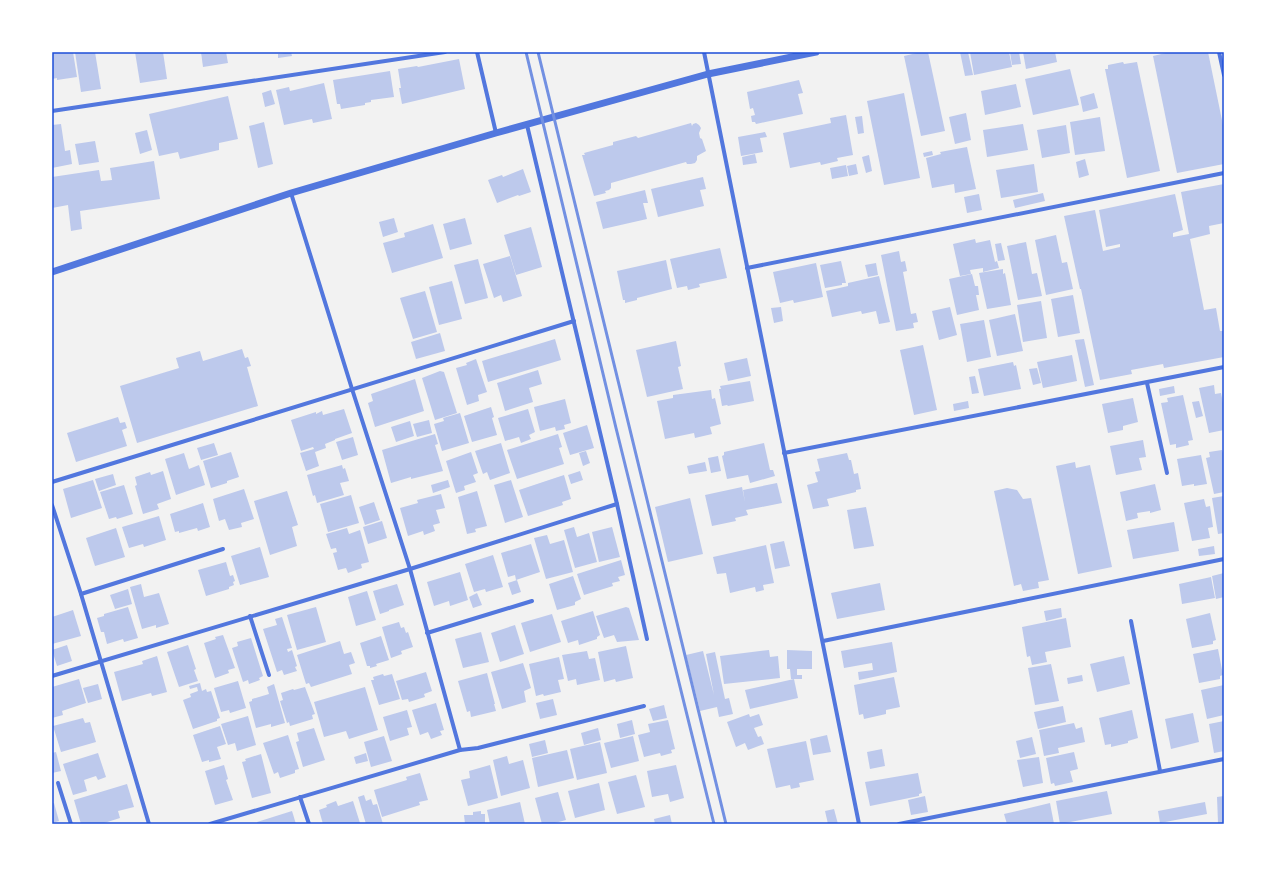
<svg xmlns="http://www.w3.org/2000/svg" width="1276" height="876" font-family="Quicksand,sans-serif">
	<rect width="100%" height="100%" fill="#f2f2f2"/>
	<g fill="#bdc9ec">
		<polygon points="52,52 73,52 77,77 57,80 57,78 52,79"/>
		<polygon points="75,52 95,52 101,89 81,92"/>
		<polygon points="135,52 163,52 167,79 140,83"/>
		<polygon points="201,52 226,52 228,63 203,67"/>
		<polygon points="291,52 292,56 278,58 278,54"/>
		<polygon points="921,52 928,52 945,131 921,136 904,56"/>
		<polygon points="960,52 968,52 973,75 965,76"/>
		<polygon points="970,52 1009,52 1012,67 974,75"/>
		<polygon points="1010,52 1019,52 1021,64 1012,65"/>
		<polygon points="1023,52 1055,52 1057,62 1026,69"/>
		<polygon points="1170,52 1208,52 1224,130 1224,164 1177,173 1153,56"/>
		<polygon points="459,59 465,89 402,104 399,88 401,88 398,69 417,66 418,67"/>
		<polygon points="1123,62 1124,64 1137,62 1160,171 1127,178 1105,69 1108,69 1108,65"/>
		<polygon points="1070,69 1079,105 1033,115 1025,79"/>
		<polygon points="390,71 394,97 371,100 371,102 365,103 365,105 341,109 340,104 337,104 333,80"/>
		<polygon points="799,80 803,93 798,94 803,114 756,124 755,122 752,122 751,116 755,115 753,108 750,109 747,92"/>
		<polygon points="324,83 332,119 313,123 312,119 284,125 276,90 289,87 290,91"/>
		<polygon points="1016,84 1021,107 985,115 981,91"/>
		<polygon points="271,90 275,104 265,107 262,93"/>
		<polygon points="904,93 920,178 884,185 867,101"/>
		<polygon points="1094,93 1098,108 1083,112 1080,97"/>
		<polygon points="228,96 238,139 219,143 219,150 180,159 178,152 159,156 149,114"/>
		<polygon points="966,113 971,140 955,144 949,117"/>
		<polygon points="846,115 853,155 837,158 838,161 821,165 820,162 790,168 783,133 831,123 830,118"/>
		<polygon points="862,116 864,133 858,134 855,117"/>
		<polygon points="1100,117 1105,151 1075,155 1070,122"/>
		<polygon points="264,122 273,164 258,168 249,126"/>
		<polygon points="691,123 692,126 693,124 696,123 699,125 701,128 699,133 700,138 702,139 706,151 697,156 697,160 695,163 691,164 687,164 686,162 611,183 611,188 609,190 605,191 606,193 594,196 582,155 585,155 584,153 613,145 613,142 636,136 638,138"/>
		<polygon points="61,124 65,151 70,150 72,164 52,168 52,125"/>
		<polygon points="1023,124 1028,150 987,157 983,130"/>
		<polygon points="1066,125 1070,153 1042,158 1037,130"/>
		<polygon points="147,130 152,150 140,154 135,133"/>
		<polygon points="765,132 767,137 760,138 763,152 741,156 738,137"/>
		<polygon points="95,141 99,162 79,165 75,144"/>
		<polygon points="967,147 976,189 955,193 954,184 932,188 926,158 941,154 940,152"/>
		<polygon points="932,151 933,155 924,157 923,153"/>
		<polygon points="755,154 757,163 743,165 742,157"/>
		<polygon points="869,155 872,171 866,173 862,157"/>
		<polygon points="1085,159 1089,175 1079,178 1076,162"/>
		<polygon points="154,161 160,199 80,211 82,229 71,231 68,205 52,208 52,177 99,170 101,181 112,180 110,168"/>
		<polygon points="856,164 858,174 849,176 847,166"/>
		<polygon points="1034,164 1038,192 1001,198 996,170"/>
		<polygon points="846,165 848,176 832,179 830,168"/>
		<polygon points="523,169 531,192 519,196 518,195 497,203 488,180 502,175 503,177"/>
		<polygon points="703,177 706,189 700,190 704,206 658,217 651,189"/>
		<polygon points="1224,184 1224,223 1209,226 1210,234 1190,239 1204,310 1216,308 1220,331 1224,331 1224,357 1164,368 1163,364 1131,370 1132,374 1100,380 1081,289 1080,289 1064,216 1095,210 1103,251 1120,247 1120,244 1106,247 1099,210 1175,194 1183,230 1173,233 1173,237 1189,234 1181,192"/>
		<polygon points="645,190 648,203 643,203 647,219 603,229 596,202"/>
		<polygon points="1043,193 1045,201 1015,208 1013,200"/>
		<polygon points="979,194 982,210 967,213 964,197"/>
		<polygon points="394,218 398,232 383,237 379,222"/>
		<polygon points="465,218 472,244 450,250 443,224"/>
		<polygon points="433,224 443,258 392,273 383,243 405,237 404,233"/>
		<polygon points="531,227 542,267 516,275 504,235"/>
		<polygon points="1056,235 1062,263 1067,262 1073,289 1046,295 1035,240"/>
		<polygon points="975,239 976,243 990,240 995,262 997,261 999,268 983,272 983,268 970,270 971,274 960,276 953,244"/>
		<polygon points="1026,242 1032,274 1037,273 1042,296 1018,300 1007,246"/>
		<polygon points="1001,243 1005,260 998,261 995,244"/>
		<polygon points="720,248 727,278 699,284 700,287 688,290 687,286 677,288 670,259"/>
		<polygon points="899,251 901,262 905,261 907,271 903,272 911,314 916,313 918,322 913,323 914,328 896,331 881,255"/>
		<polygon points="510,256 522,296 503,302 501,295 494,298 483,264"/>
		<polygon points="478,259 488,298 465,304 454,265"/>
		<polygon points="666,260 672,289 637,298 637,300 625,303 625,300 623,300 617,271"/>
		<polygon points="841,261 846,283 842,283 842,285 825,288 820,265"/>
		<polygon points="816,263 823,297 794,303 793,300 780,303 773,272"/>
		<polygon points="876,263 878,275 868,277 865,265"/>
		<polygon points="1003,269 1003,274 1005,273 1011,305 987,309 979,273"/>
		<polygon points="972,274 975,286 978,286 979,295 976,295 979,310 957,315 949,279"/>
		<polygon points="879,276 890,322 879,324 876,311 862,314 861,311 832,317 826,291 848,286 848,283"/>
		<polygon points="452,281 462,319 439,325 429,287"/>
		<polygon points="425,291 437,332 413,339 400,298"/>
		<polygon points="1073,295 1080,333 1058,337 1051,299"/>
		<polygon points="1041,301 1047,338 1023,342 1017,305"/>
		<polygon points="781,307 783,321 774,323 771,308"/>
		<polygon points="950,307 957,335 939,340 932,311"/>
		<polygon points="1015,314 1023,351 997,356 989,320"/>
		<polygon points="984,320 991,357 967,362 960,324"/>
		<polygon points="440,333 445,351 416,359 411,342"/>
		<polygon points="555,339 561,360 488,382 482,361"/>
		<polygon points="1084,339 1094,385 1085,387 1075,340"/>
		<polygon points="676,341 681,366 678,367 683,389 647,397 636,350"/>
		<polygon points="923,345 937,410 914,415 900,350"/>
		<polygon points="242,349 245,358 248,357 251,366 247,367 258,406 137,443 120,386 179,368 176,358 200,351 203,361"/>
		<polygon points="1072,355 1077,381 1043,388 1037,362"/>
		<polygon points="747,358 751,376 728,381 724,363"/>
		<polygon points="476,359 487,392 478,395 479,401 467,405 456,368 467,365 466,363"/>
		<polygon points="1013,362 1014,366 1016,365 1021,389 984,396 978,369"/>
		<polygon points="1037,368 1041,383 1033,385 1029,369"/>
		<polygon points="538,370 542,384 529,388 533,402 505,411 497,383"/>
		<polygon points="440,371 444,372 457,413 435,420 422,378"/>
		<polygon points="975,376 979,393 972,394 969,377"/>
		<polygon points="415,379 424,411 375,427 368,403 373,401 371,394"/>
		<polygon points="750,381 754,401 728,406 727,405 722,406 719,389 721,389 720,386"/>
		<polygon points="1214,385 1215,394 1221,393 1224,408 1224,430 1209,433 1199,388"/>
		<polygon points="1174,386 1175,393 1160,396 1159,389"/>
		<polygon points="711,390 712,399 715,398 721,424 710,427 712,434 695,438 694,433 665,439 657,401 673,398 673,395"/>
		<polygon points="1183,395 1193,440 1188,441 1189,445 1176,448 1176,444 1170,445 1161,403 1168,402 1167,398"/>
		<polygon points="1133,398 1138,422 1123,426 1123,430 1108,433 1102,404"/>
		<polygon points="565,399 571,423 564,425 565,429 556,431 555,427 540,431 534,407"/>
		<polygon points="968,401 969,408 954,411 953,404"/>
		<polygon points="1199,401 1203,416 1196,418 1192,402"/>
		<polygon points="491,407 494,417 492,418 497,435 472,442 464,416"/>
		<polygon points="344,409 352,433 335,439 335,440 325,444 326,448 315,452 319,466 306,471 300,453 314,449 313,447 301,451 291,420 316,412 316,414 322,411 323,415"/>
		<polygon points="528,409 535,432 529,435 531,439 521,443 519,437 505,441 498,418"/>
		<polygon points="460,413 469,443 442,451 434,424 444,421 443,418"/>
		<polygon points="118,417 120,423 125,422 127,428 122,430 127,446 76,462 67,433"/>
		<polygon points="429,420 432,433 417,437 413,424"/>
		<polygon points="410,421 414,436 396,442 391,427"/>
		<polygon points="587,425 594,448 570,455 563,433"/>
		<polygon points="435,434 438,444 435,445 443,471 411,479 411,477 391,483 382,450"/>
		<polygon points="558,434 562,447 559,448 564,464 517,479 507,450"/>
		<polygon points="353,437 358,455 342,460 336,442"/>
		<polygon points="1143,440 1146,457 1139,458 1142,470 1116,475 1110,446"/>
		<polygon points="214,443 218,455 201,460 197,448"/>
		<polygon points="501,443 510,473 490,480 487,472 483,474 475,451"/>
		<polygon points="764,443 770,470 773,470 775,476 750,483 748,475 727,479 722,456 724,455 724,452"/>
		<polygon points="1222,450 1223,453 1224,453 1224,492 1214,494 1206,458 1210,457 1209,452"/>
		<polygon points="586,451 590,463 583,466 579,453"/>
		<polygon points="231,452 239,477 227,481 227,483 211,488 203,461"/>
		<polygon points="471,452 478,473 473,475 476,482 464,486 465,490 456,493 446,461"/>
		<polygon points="184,453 189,469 199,465 205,485 176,495 165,459"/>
		<polygon points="847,453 849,460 851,460 854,474 858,473 861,489 856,490 856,492 827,499 829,506 813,509 807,485 818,482 815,472 820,471 817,459"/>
		<polygon points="1201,455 1207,484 1194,486 1194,484 1182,486 1177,459"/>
		<polygon points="718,456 721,471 711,473 708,458"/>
		<polygon points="705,462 707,471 689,474 687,466"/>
		<polygon points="1075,462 1076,468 1090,465 1112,567 1078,574 1056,466"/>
		<polygon points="342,465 343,469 345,468 349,481 340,483 344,495 317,503 315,495 313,496 307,475"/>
		<polygon points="163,471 171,499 157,504 159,509 143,514 135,486 137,485 135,477 150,472 151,475"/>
		<polygon points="580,471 583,480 571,484 568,475"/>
		<polygon points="113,474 116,485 99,491 95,479"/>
		<polygon points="564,475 571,499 562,502 563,505 528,516 519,490"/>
		<polygon points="93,480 102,508 71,518 63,489"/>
		<polygon points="448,480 450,487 433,493 431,485"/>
		<polygon points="511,480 523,517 505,523 494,485"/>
		<polygon points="777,483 782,503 746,510 748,515 735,518 736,521 712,526 705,495 742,487 745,502 743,490"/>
		<polygon points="1155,484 1161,510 1150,513 1150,511 1137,513 1138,518 1126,521 1120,492"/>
		<polygon points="124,485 133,514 117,519 116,517 109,519 100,492"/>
		<polygon points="1007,488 1017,490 1023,499 1031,498 1049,580 1038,582 1039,588 1023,591 1021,584 1014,586 994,491"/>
		<polygon points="244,489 254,519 241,523 242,527 229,530 225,519 219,521 213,499"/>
		<polygon points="287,491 298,525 292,527 297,546 270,555 254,501"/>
		<polygon points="477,491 487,526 475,529 476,532 467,534 458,497"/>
		<polygon points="441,494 445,508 436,510 440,523 433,525 435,531 424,535 423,531 408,536 400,508 418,503 417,500"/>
		<polygon points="351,495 359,523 328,532 320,504"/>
		<polygon points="1224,496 1224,533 1218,534 1212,498"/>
		<polygon points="690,498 703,554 668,562 655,507"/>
		<polygon points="1204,499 1206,507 1210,506 1213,527 1208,528 1210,538 1192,541 1184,503"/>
		<polygon points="374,502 380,520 365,525 359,507"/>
		<polygon points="203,503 210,527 198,531 197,528 179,533 179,531 175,532 170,514"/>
		<polygon points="866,507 874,546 854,549 847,510"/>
		<polygon points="159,516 166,540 144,547 143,544 129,548 122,527"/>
		<polygon points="382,521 387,538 368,544 363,527"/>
		<polygon points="1174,522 1179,551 1133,559 1127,530"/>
		<polygon points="574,527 577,537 589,533 597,562 575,568 564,530"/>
		<polygon points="612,527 620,557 599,562 592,532"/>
		<polygon points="116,528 125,557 95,566 86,538"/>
		<polygon points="347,528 349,534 360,530 369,562 361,564 362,568 348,573 346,568 338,570 333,553 337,552 336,548 331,549 326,534"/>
		<polygon points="547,535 550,544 564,540 573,572 546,579 534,538"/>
		<polygon points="784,541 790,566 775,569 770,544"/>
		<polygon points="531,544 540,572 516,580 515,575 508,577 501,553"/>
		<polygon points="766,545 774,583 763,585 764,590 756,592 755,587 730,593 726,573 717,574 713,557"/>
		<polygon points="1214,546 1215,554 1199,556 1198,549"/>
		<polygon points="260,547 269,577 240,585 231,556"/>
		<polygon points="493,555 503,587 486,592 485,589 474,592 465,564"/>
		<polygon points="621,560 625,575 618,577 620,581 612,583 613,586 584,595 577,574"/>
		<polygon points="226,562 230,576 233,575 235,581 233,582 234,585 229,587 229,589 206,596 198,570"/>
		<polygon points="460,572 468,600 450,606 449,601 434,606 427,582"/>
		<polygon points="1224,573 1224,597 1216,599 1212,576"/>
		<polygon points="573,576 581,599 575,602 575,605 557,610 549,584"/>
		<polygon points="1211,577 1215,598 1182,604 1179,584"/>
		<polygon points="517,580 521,592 512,595 508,583"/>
		<polygon points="880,583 885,610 837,619 831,593"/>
		<polygon points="141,584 144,597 159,593 169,624 156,628 156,625 142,629 130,587"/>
		<polygon points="397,584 404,605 389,610 389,611 380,614 373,591"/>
		<polygon points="128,589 132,604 115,609 110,595"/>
		<polygon points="367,591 376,620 356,626 348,597"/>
		<polygon points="477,593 482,605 473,608 469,597"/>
		<polygon points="128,607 138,638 124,642 123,639 107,644 104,632 101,632 97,618 104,616 104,614"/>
		<polygon points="316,607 326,642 297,650 287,615"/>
		<polygon points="626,607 629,608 639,640 617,642 614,635 604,638 596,616"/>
		<polygon points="1061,608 1062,617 1046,621 1044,611"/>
		<polygon points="73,610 81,636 52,644 52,617"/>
		<polygon points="593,611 600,635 597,637 597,639 579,645 578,640 568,643 561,621"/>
		<polygon points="1210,613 1216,640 1213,641 1213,644 1192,648 1186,619"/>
		<polygon points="552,614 561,642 530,652 521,623"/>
		<polygon points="282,617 292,648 287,649 288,652 292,650 297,666 295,667 297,671 284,675 282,670 277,672 263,629 277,625 275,619"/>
		<polygon points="1066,618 1071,647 1045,652 1047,662 1032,665 1030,656 1027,657 1022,627"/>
		<polygon points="399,622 401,628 404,627 406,633 408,632 413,647 401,651 402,654 391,658 382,627"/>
		<polygon points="515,625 524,654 500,662 491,633"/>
		<polygon points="481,632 489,662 463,668 455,639"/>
		<polygon points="223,635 235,668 228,670 229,673 215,678 204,643 216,639 215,637"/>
		<polygon points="381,636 389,660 376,664 377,666 370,668 370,666 367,666 360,643"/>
		<polygon points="251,638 263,676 259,678 260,680 249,684 248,680 243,682 232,648 238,646 237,642"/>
		<polygon points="340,641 344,654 351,652 355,663 349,665 352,674 311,687 309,683 306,684 297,655"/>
		<polygon points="892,642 897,672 859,680 858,672 873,670 872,663 844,668 841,651"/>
		<polygon points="67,645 72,661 57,666 52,650"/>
		<polygon points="188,645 196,669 194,670 198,681 179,687 167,652"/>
		<polygon points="626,646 633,678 616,682 615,679 604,682 598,652"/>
		<polygon points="1218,649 1223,675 1220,676 1220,679 1199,683 1193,654"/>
		<polygon points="769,650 770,657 778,656 780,678 724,684 720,656"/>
		<polygon points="787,650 812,651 812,669 797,669 797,675 802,675 802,679 791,679 790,669 787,669"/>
		<polygon points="587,651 589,659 595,658 600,680 577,685 576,679 568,681 562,655"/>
		<polygon points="703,651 714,695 706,654 715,652 725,699 729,698 733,714 719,717 717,707 700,711 686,655"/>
		<polygon points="157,656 167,692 152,696 151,693 122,701 114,672 143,664 142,661"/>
		<polygon points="1124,656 1130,684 1097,692 1090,664"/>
		<polygon points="559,657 564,679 558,680 561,692 544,696 543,694 536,696 529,664"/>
		<polygon points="523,663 531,688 524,691 526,702 502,709 491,672"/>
		<polygon points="1051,664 1059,701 1035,705 1028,668"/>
		<polygon points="426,672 432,691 424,694 425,697 409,702 408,699 402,700 396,681"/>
		<polygon points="487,673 495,704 494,704 496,711 471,717 470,711 467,712 458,681"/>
		<polygon points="383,674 384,676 392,674 400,699 379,705 371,680 374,680 373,677"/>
		<polygon points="1082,675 1083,681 1068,684 1067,678"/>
		<polygon points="894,677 900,707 886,710 886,714 864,719 863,714 859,715 854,685"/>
		<polygon points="79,679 86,703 62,711 63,715 52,718 52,687"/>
		<polygon points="794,679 798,698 750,709 745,690"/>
		<polygon points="238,681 246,708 230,713 229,710 221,712 214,688"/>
		<polygon points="200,683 202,691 206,689 207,692 211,691 220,718 217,719 217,721 193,729 183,700 191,697 190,694 198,691 197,687 190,689 189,686"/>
		<polygon points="98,684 102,699 88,703 83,688"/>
		<polygon points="274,684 285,723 271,727 271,724 256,728 249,702 252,701 252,699 269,694 267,687"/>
		<polygon points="1224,685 1224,715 1207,719 1201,690"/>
		<polygon points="305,687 315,714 312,715 313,719 290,726 289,722 287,723 280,701 283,700 281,693 293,689 294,690"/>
		<polygon points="365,687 378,730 349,739 346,731 324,737 314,702"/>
		<polygon points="553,699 557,715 540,719 536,703"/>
		<polygon points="436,703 444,730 440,731 442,735 431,739 428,732 420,735 412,710"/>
		<polygon points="664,705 667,718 653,721 649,709"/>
		<polygon points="1063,706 1066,722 1038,729 1034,712"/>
		<polygon points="407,710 412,727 407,728 409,735 390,741 383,717"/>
		<polygon points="1132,710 1138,738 1128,741 1128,743 1111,747 1111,744 1105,745 1099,718"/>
		<polygon points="1193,713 1199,742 1171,749 1165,719"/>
		<polygon points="749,714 750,717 759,714 763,725 754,728 758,737 761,736 764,744 748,750 745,743 736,747 727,722"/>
		<polygon points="248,716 256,745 237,751 235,743 228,745 221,724"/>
		<polygon points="83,718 85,723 90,722 96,742 61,752 53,726"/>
		<polygon points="632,720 635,734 620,738 617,724"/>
		<polygon points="668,720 675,749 671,750 672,753 661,756 660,753 644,757 638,735 650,732 648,724"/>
		<polygon points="1224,721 1224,751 1214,753 1209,724"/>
		<polygon points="1074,723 1076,729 1082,727 1085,742 1058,748 1059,753 1044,756 1039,730"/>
		<polygon points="220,726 226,744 217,747 221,759 209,762 209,760 202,762 193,735"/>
		<polygon points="314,728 325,760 303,767 296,742 299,741 297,733"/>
		<polygon points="598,728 601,740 584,745 581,733"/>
		<polygon points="288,735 299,769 295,770 295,773 280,778 278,772 274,774 263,743"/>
		<polygon points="827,735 831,752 813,755 810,739"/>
		<polygon points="384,736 392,761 371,767 364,742"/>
		<polygon points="633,736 639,761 611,768 604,743"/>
		<polygon points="1032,737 1036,754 1020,758 1016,741"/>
		<polygon points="545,740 548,753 532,757 529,744"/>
		<polygon points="806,741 814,780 799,783 800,787 791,789 790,785 776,788 767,749"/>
		<polygon points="600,742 607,773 577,780 570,749"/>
		<polygon points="882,749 885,766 870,769 867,752"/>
		<polygon points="567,750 574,778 538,787 532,758"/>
		<polygon points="56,752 61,771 52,773 52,753"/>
		<polygon points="1074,752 1078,769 1070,771 1073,782 1055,786 1054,783 1051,784 1046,758"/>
		<polygon points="98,753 106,777 98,780 96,776 84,780 87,791 73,795 63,764"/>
		<polygon points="366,753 368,761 356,764 354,757"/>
		<polygon points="261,754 271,793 252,798 242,762 246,761 245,759"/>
		<polygon points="507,756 509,764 523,760 530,788 501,796 493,760"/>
		<polygon points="1039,757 1043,783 1023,787 1017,760"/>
		<polygon points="224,765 228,779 226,780 233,800 215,805 205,771"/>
		<polygon points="490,765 498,798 468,806 461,780 470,778 469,771"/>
		<polygon points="676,765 684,798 670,802 668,794 652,797 647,771"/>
		<polygon points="420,773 428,800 419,802 420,805 382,817 374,790 407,780 406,777"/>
		<polygon points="918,773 922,793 919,794 919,796 870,806 865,782"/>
		<polygon points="636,775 645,807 617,814 608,782"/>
		<polygon points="599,783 605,810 575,818 568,791"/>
		<polygon points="127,784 134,807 118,811 120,818 101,824 81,824 74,800"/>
		<polygon points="1107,791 1112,814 1060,824 1056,801"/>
		<polygon points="558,792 566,820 551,824 542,824 535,798"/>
		<polygon points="364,795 366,801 371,799 373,805 377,804 383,824 366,824 358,797"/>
		<polygon points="925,796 928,812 911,815 908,800"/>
		<polygon points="1224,796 1224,823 1218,823 1217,797"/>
		<polygon points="336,801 338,806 353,801 360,823 355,824 323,824 319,810 327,807 326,805"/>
		<polygon points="520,802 525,824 490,824 487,810"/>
		<polygon points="1205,802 1207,814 1160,823 1158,811"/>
		<polygon points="54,803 59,821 52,823 52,804"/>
		<polygon points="1050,803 1054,824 1007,824 1004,814"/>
		<polygon points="834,809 838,824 828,824 825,811"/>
		<polygon points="292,811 296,824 258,824 257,822"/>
		<polygon points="481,811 481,814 485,814 485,824 465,824 464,815 473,815 473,812"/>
		<polygon points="670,815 672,824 655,824 654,819"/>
	</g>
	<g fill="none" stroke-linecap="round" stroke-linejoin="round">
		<g stroke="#5277de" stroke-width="4">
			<polyline points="477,52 496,133"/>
			<polyline points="704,52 859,824"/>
			<polyline points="1219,52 1224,75"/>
			<polyline points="52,111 445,52"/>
			<polyline points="527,125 617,504 647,639"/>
			<polyline points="291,193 352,389 410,569 460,750 478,748 644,706"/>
			<polyline points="747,268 1224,173"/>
			<polyline points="1147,383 1167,473"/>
			<polyline points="784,453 1224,367"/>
			<polyline points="52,482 574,321"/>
			<polyline points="52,505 81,594 149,824"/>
			<polyline points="81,594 223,549"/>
			<polyline points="250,616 269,675"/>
			<polyline points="1131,621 1160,771"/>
			<polyline points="427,633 532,601"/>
			<polyline points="823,641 1224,559"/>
			<polyline points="52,676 410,569 617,504"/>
			<polyline points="58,783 71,824"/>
			<polyline points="300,797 309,824"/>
			<polyline points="210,824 460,750"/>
			<polyline points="899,824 1224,759"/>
		</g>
		<polyline stroke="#5277de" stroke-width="7" points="52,272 291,193 496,133 708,74 816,52"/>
		<g stroke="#7290e2" stroke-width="3">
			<polyline points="526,52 616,428 714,824"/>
			<polyline points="538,52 726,824"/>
		</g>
	</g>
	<rect width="1276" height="876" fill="none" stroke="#ffffff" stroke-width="106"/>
	<rect x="53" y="53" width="1170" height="770" fill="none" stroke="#1d4ed8" stroke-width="1.5"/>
</svg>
